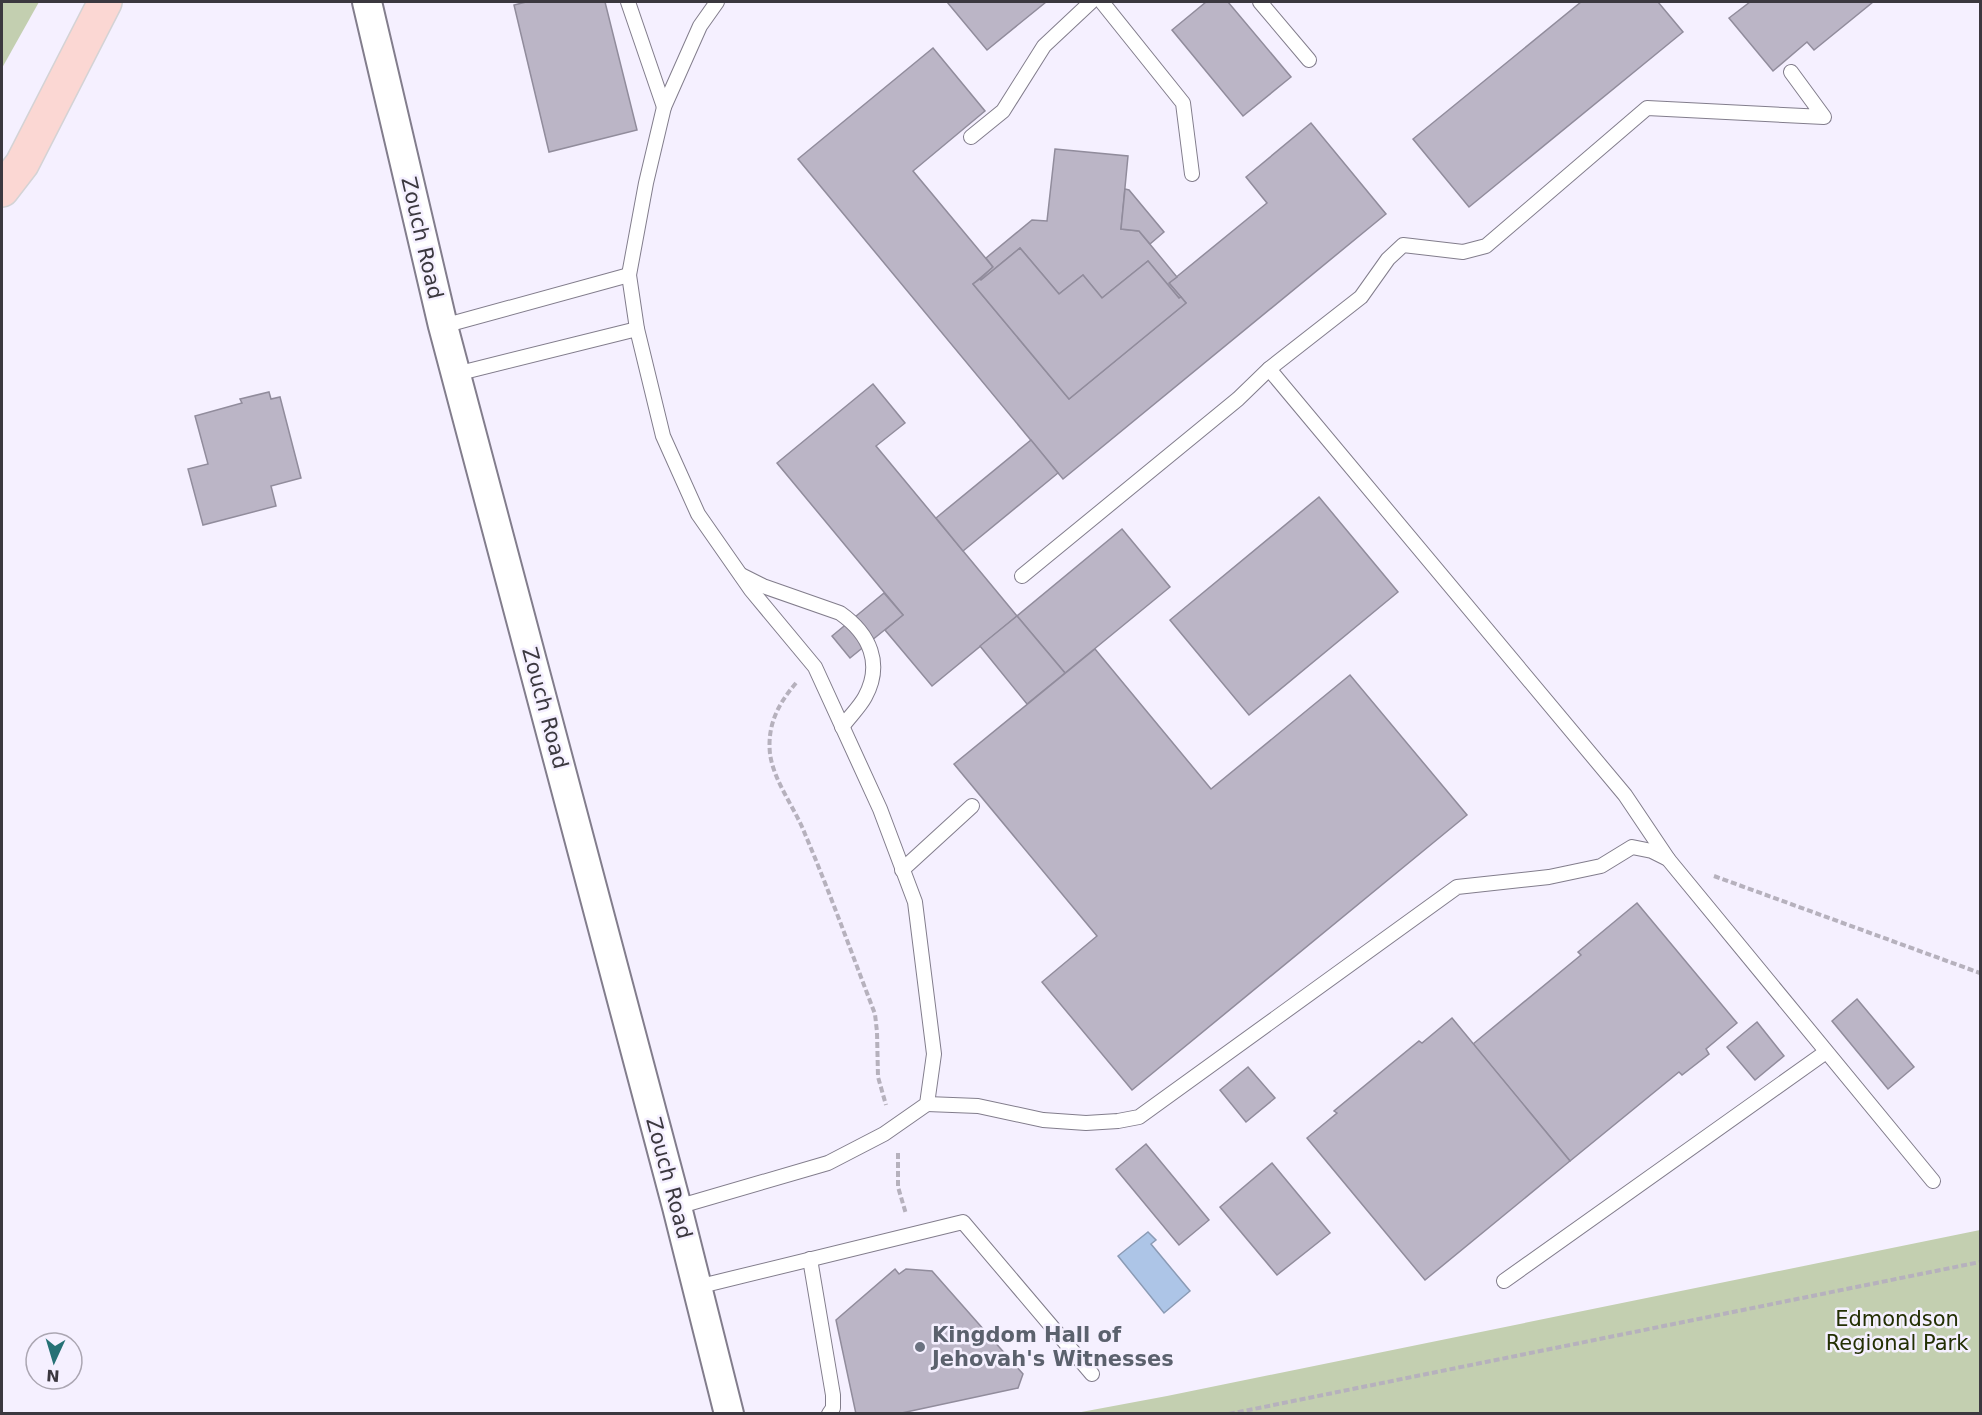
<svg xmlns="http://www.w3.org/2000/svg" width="1982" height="1415" font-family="'DejaVu Sans',sans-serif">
	<rect width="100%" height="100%" fill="#f5f0ff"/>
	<g fill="#c3cfb0">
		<polygon points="2,2 39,2 2,68"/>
		<polygon points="1980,1230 1980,1413 1076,1413 1167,1396"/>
	</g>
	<polygon fill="#adc5e7" stroke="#8b9bb5" stroke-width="1.5" points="1148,1232 1156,1240 1151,1244 1190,1291 1164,1313 1118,1256"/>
	<g fill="#bbb5c6" stroke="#918c9c" stroke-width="1.5">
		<polygon points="526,2 605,2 637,130 549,152 514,5"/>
		<polygon points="947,2 1046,2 987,50"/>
		<polygon points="1206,2 1228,2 1291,77 1243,116 1172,30"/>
		<polygon points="1581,2 1658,2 1683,32 1469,207 1413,139"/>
		<polygon points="1750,2 1873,2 1814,50 1807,42 1773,71 1729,18"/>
		<polygon points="933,48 985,111 913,171 993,267 973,284 1069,399 1186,303 1169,283 1267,203 1246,177 1311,123 1386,214 1063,479 798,159"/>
		<polygon points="1055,149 1128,156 1121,229 1139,231 1177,277 1169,283 1181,297 1179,298 1148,261 1102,298 1083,275 1059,294 1020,248 981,280 980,279 993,267 986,258 1032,220 1047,221"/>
		<polygon points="1125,189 1129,190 1164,232 1150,244 1139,231 1121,229"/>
		<polygon points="1020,248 1059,294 1083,275 1102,298 1148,261 1179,298 1181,297 1186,303 1069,399 973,284 980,279 981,280"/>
		<polygon points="873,384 905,423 876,446 1017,616 932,686 885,630 903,615 777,463"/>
		<polygon points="269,392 271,399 280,397 301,478 271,486 276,506 203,525 188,469 208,464 195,416 242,403 240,399"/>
		<polygon points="1031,440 1058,473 963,551 936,518"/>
		<polygon points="1319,497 1398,592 1249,715 1170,620"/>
		<polygon points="1122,529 1170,587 1065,673 1017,616"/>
		<polygon points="884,593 903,615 850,658 832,636"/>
		<polygon points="1017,616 1065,673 1027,704 980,646"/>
		<polygon points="1095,649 1211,789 1350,675 1467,815 1132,1090 1042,982 1097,936 954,764"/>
		<polygon points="1637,903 1737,1023 1706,1049 1709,1054 1682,1075 1679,1072 1570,1161 1473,1044 1581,955 1578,952"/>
		<polygon points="1857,999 1914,1067 1888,1089 1832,1021"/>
		<polygon points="1452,1018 1570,1161 1425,1280 1307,1138 1337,1113 1334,1111 1419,1041 1422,1043"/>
		<polygon points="1757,1022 1784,1056 1755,1080 1727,1047"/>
		<polygon points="1248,1067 1275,1098 1246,1122 1220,1090"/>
		<polygon points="1146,1144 1209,1220 1179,1245 1116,1169"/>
		<polygon points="1272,1163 1330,1233 1277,1275 1220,1207"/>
		<polygon points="895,1269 899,1274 906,1269 932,1271 1023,1374 1018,1388 897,1414 856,1414 836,1320"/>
	</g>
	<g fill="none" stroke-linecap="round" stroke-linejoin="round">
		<defs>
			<g id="lane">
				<polyline points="628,2 664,107"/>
				<polyline points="1102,2 1183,103 1192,174"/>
				<polyline points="1260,2 1309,60"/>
				<polyline points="971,137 1003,111 1044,46 1091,2"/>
				<polyline points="443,326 629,275"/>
				<polyline points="456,374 637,329"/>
				<path d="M741,575L763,586L840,613C870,634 883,664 865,697C859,708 849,717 842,727"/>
				<polyline points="1022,576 1238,399 1269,369"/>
				<polyline points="1668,859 1625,795 1269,369 1361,297 1388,259 1403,245 1463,252 1486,246 1647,108 1824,117 1791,72"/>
				<polyline points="902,870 972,806"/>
				<polyline points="927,1104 978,1106 1043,1120 1086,1123 1118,1121 1139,1117 1457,887 1549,877 1601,866 1632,847 1652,851 1668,859 1933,1181"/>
				<polyline points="677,1207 828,1163 884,1134 927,1104 934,1054 915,902 880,809 815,667 751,590 698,514 663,436 637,329 629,275 646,183 664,107 700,26 717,2"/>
				<polyline points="810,1259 833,1395 833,1408 829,1414"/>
				<polyline points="1504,1281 1826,1052"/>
				<polyline points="697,1287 963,1222 1092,1374"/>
			</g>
			<polyline id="street" points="367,2 443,326 677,1207 729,1414"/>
			<polyline id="primary" points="2,190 22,164 105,2"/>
		</defs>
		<use href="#lane" stroke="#827d8c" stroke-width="16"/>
		<use href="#street" stroke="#827d8c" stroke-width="32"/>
		<use href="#primary" stroke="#d4d3d5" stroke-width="36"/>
		<g stroke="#b6b1bd" stroke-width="4" stroke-dasharray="6 3" stroke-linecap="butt">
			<path d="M796,683C778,704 767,725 770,754C774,782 795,808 805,834C830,893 852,954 875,1014L877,1032L878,1077L886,1105"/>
			<polyline points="1714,876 1980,973"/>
			<polyline points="898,1153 898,1187 906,1214"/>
			<polyline points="1229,1414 1980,1262"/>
		</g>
		<use href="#lane" stroke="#fff" stroke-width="14"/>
		<use href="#street" stroke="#fff" stroke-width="28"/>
		<use href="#primary" stroke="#fbd7d3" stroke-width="33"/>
	</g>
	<circle fill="#6b7280" stroke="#f5f0ff" stroke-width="2" cx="920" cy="1347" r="6"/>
	<g text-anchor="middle" stroke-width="5" stroke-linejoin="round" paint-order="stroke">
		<g font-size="21" fill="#3b383f" stroke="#f5f0ff">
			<text transform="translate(422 238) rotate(77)" y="7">Zouch Road</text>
			<text transform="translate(545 708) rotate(75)" y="7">Zouch Road</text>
			<text transform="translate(669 1178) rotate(75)" y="7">Zouch Road</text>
		</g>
		<g font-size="21" fill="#232f03" stroke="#f5f0ff">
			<text x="1897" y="1326">Edmondson<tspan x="1897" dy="24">Regional Park</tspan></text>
		</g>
		<g font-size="21" font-weight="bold" fill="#5b616d" stroke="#f5f0ff" text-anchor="start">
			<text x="932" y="1342">Kingdom Hall of<tspan x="932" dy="24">Jehovah's Witnesses</tspan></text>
		</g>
	</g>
	<rect width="1982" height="1415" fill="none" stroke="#3b383f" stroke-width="6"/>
	<g transform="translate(54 1361) rotate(184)"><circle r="28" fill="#f5f0ff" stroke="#aba6b2" stroke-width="1.5"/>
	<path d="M0-4.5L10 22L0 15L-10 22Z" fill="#267175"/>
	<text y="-9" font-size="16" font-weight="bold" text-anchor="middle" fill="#3b383f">N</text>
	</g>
</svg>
